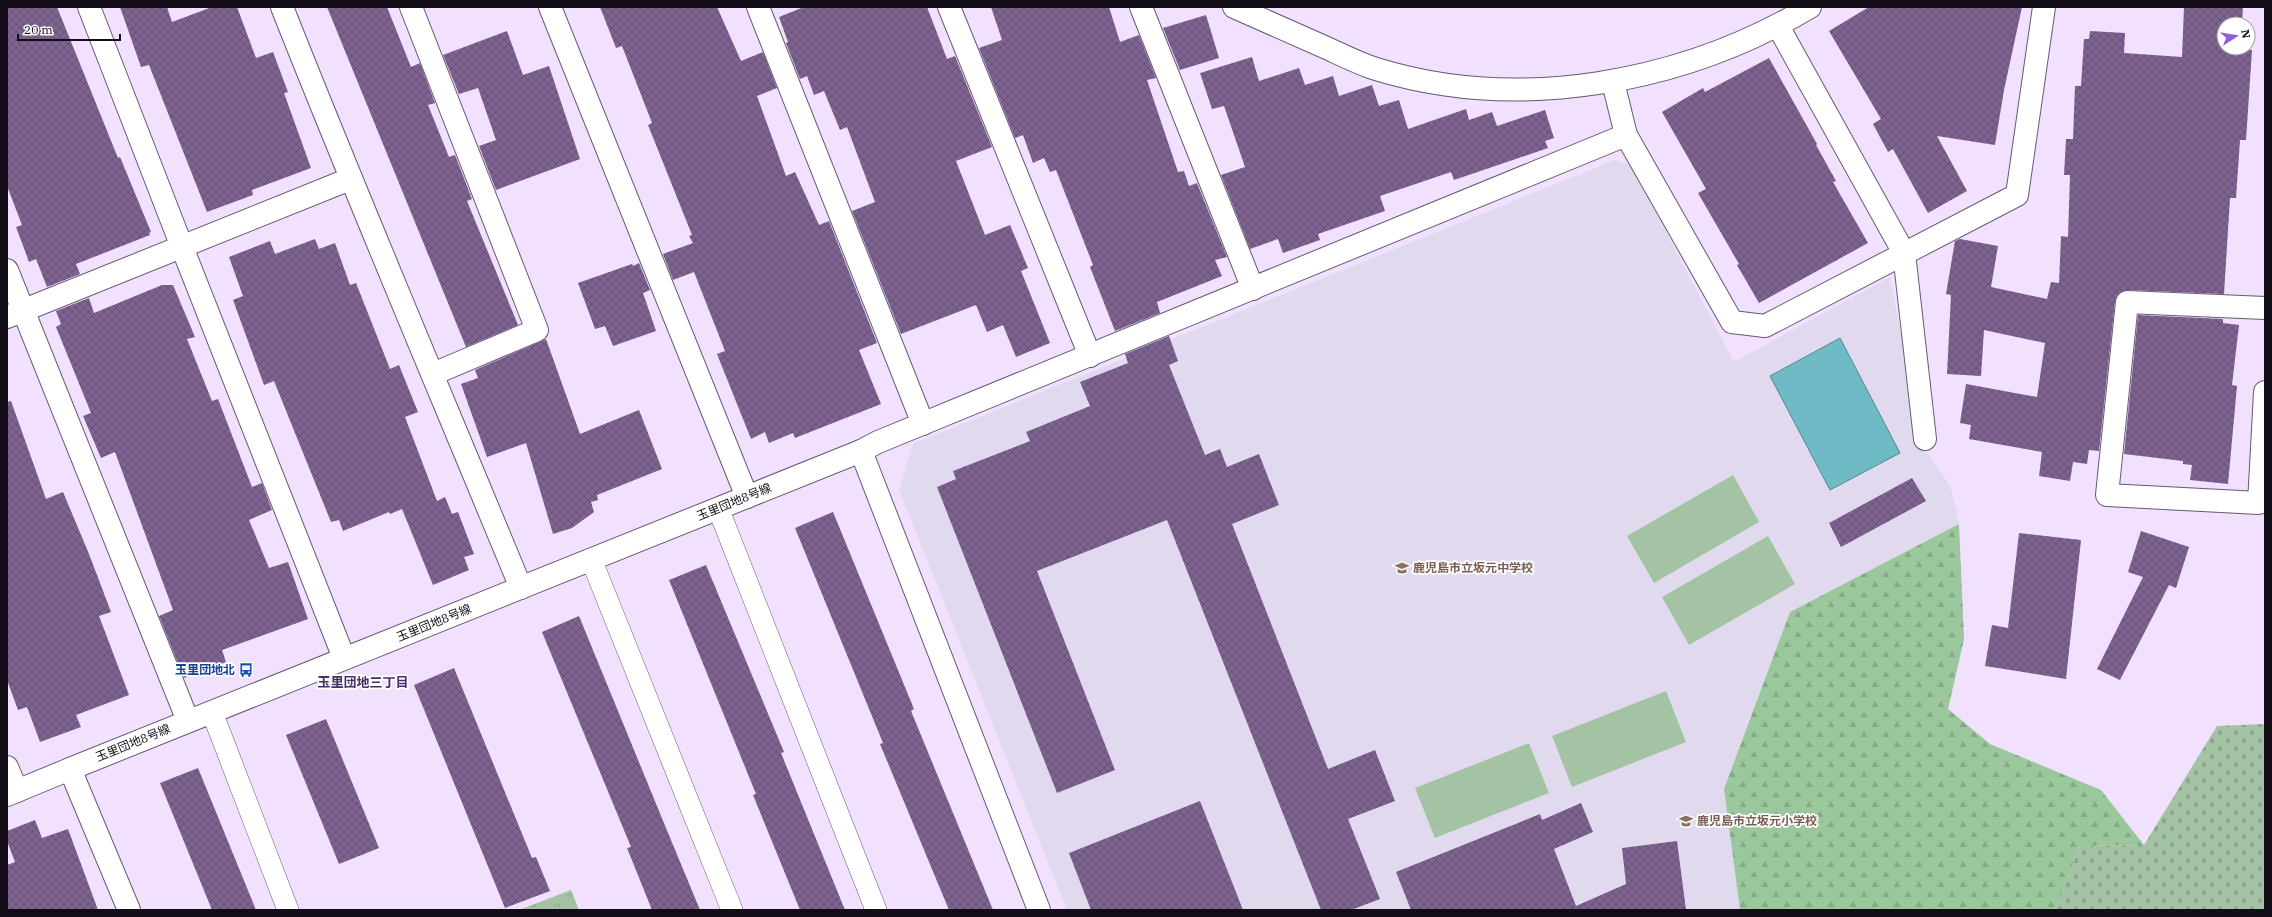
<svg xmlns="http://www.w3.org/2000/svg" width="2272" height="917" font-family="'IBM Plex Serif','Noto Sans JP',serif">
	<defs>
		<pattern id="grass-tufts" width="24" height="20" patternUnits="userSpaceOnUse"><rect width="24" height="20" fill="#a4c3a5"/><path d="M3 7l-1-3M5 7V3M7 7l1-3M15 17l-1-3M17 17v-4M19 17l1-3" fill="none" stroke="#8ca68d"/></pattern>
		<pattern id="forest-firs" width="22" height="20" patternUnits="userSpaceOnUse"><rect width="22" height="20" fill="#9ac79b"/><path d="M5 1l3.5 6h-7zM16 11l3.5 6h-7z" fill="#84aa85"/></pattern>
		<pattern id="cemetery-stones" width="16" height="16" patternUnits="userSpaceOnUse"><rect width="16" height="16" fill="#a4c3a5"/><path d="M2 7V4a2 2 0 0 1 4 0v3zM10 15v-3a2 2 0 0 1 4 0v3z" fill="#8ca68d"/></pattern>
		<pattern id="building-cross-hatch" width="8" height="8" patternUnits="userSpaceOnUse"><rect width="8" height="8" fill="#7e6391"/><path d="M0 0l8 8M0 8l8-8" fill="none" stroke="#665075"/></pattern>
	</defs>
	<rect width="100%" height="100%" fill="#f1e0fe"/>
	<polygon fill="#e1daef" points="1615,160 1631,165 1734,362 1890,277 1923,447 1951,487 1959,524 1790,612 1724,789 1740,910 1067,910 899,490 913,444"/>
	<polygon fill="url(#grass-tufts)" points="571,890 579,910 519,910"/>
	<polygon fill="url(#forest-firs)" points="1959,524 1964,639 1948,709 1990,744 2101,790 2144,845 2080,846 2055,910 1740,910 1724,789 1790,612"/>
	<polygon fill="url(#cemetery-stones)" points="2265,724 2265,910 2055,910 2080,846 2144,845 2217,726"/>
	<g fill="#a4c3a5">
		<polygon points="1733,475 1759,522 1654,583 1627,536"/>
		<polygon points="1768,536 1795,584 1689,645 1662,597"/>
		<polygon points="1666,691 1686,742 1572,787 1552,736"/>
		<polygon points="1529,743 1549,793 1435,838 1415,788"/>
	</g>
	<polygon fill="#6ebbc5" stroke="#528790" points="1840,338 1900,453 1830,490 1770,376"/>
	<g fill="url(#building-cross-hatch)">
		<polygon points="7,7 57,7 118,158 120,157 151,232 149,233 150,235 76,264 80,274 47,287 36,259 29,262 25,251 16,227 22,225 7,186"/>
		<polygon points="120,7 167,7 172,22 212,7 237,7 256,58 273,52 288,92 284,93 311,168 252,190 253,195 207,212 149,65 141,67"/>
		<polygon points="327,7 387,7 411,67 420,63 435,103 428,105 449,157 455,155 472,199 467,201 518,325 466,347"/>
		<polygon points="600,7 717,7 741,61 763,52 777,88 757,96 786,176 795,172 819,225 829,221 877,343 859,350 881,404 795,438 793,433 769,443 765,432 751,439 717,354 725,351 694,272 673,280 663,254 693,243 689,236 692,235 648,125 652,123 622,46 616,48"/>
		<polygon points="804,7 927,7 947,59 955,56 992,147 956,161 985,235 1010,225 1028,268 1021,271 1050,343 1016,357 1003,325 987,332 976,305 901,334 852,211 875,202 847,127 840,130 824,91 814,95 807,76 800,79 786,43 788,42 779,17"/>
		<polygon points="991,7 1109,7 1120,42 1139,35 1156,78 1147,80 1178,172 1184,171 1189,186 1197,183 1227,257 1215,260 1222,276 1157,302 1160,313 1115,331 1090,267 1093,265 1056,170 1050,172 1044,158 1033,163 1023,135 1015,138 979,48 1002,40"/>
		<polygon points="1869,7 2022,7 2004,90 1995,145 1937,136 1967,191 1928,213 1893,149 1888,152 1873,124 1881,119 1829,31"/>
		<polygon points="2184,7 2243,7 2242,24 2224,24 2224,48 2252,50 2246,140 2240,140 2236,198 2230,198 2224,294 2128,290 2117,295 2115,301 2099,451 2089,450 2087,464 2073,462 2070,481 2039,476 2042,452 1969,439 1971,425 1960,423 1966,384 2037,397 2045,343 1984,330 1981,376 1947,374 1951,295 1946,294 1955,241 1960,239 1998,246 1991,287 2047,299 2051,282 2059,283 2061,236 2068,237 2070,175 2064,175 2066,139 2073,139 2075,86 2081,86 2084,39 2089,39 2090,31 2125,33 2124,53 2182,57"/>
		<polygon points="1206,15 1219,58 1180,70 1163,28"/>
		<polygon points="507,31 523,75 549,66 580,159 496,190 479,146 496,140 478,88 459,94 443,55"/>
		<polygon points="1252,57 1259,81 1299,68 1305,85 1333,76 1339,96 1372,85 1379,106 1399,100 1408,129 1466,109 1469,120 1492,112 1497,126 1545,110 1554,138 1545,141 1548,148 1454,180 1451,172 1380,196 1385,211 1318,234 1320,240 1283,253 1278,239 1250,249 1221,175 1245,167 1224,106 1212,109 1200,73"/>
		<polygon points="1769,58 1817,144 1816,145 1836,181 1833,182 1868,243 1759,303 1737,265 1739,264 1698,193 1706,189 1662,112 1703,88 1705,92"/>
		<polygon points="315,239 319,249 335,243 350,285 356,283 390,369 399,365 418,412 405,417 437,501 445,497 452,514 458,512 474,554 464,557 469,570 433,585 402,509 390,514 389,512 343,531 339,520 331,522 274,381 264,385 233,300 243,296 229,257 270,241 275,254"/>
		<polygon points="639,263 650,290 643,293 656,331 613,346 605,326 595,329 578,283 632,264 633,266"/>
		<polygon points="162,285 173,285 195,337 187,339 212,401 218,399 252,487 262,483 272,510 249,520 269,568 288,562 308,619 222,650 226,662 184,678 159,616 173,610 115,452 101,458 83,416 91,413 56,327 61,324 56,311 89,298 94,313"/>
		<polygon points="2138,315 2223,319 2223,323 2239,325 2232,385 2237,386 2228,484 2190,480 2192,465 2183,464 2183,461 2124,454"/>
		<polygon points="1169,336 1178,361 1169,365 1205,455 1220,449 1227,467 1259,454 1279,505 1232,524 1328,769 1375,750 1395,801 1348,819 1380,899 1351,910 1321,910 1167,520 1037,571 1115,770 1057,793 937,487 956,479 953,471 1030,441 1026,432 1090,406 1080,382 1128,363 1125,354"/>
		<polygon points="546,339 580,434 639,410 662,469 597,495 598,500 591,502 594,512 572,528 553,534 526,443 487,457 461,384 478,378 475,370"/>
		<polygon points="11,401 46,499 63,492 89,554 111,612 99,616 129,695 76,715 81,727 40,742 27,707 18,710 7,680 7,402"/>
		<polygon points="1912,478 1926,501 1841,547 1829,523"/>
		<polygon points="833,512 914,709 911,711 993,910 949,910 880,744 883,743 795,528"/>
		<polygon points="2141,531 2189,547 2176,588 2169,585 2120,680 2097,669 2143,577 2128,572"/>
		<polygon points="2019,533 2081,540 2066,679 1985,666 1992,625 2008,628"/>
		<polygon points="706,565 784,752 781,753 845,910 800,910 753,795 756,794 669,580"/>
		<polygon points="579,616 666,828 700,910 652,910 627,848 631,847 542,632"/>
		<polygon points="454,668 532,858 536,857 550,891 505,908 414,685"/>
		<polygon points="326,719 379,848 339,864 286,735"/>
		<polygon points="198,768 256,910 212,910 160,783"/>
		<polygon points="1200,801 1243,910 1091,910 1069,853"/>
		<polygon points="1581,803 1593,832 1554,849 1576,906 1626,884 1622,848 1677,841 1686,910 1411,910 1396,872 1540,814 1542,820"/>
		<polygon points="35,820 42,838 68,829 98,910 7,910 7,865 15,862 7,841 7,831"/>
	</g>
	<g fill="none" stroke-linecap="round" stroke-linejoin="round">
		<defs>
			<g id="lane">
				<polyline points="718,508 876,910"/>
				<polyline points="591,559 732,910"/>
				<polyline points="212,712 288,910"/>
			</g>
			<g id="street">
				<polyline points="89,7 182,247 344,658"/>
				<path d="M282,7C359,202 441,394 521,588"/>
				<polyline points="411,7 537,330 433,374"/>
				<polyline points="550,7 747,497"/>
				<polyline points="758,7 923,424"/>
				<polyline points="949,7 1090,356"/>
				<polyline points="1141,7 1253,289"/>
				<path d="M1234,7C1265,21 1297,35 1329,49C1344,56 1360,64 1376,69C1519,113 1683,83 1810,7"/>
				<polyline points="1778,26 1904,253 1925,439"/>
				<polyline points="1613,82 1626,135 1732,322 1765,326 2017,195 2044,7"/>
				<polyline points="7,270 188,721"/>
				<polyline points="2265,308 2127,302 2107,495 2259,503 2265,392"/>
				<polyline points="7,317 350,179"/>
				<polyline points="861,451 1039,910"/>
				<polyline points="7,767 17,791"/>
				<polyline points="70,769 861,451 878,442 1626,135"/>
			</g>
			<polyline id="secondary" points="7,795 70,769 129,910"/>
		</defs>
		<use href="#lane" stroke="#675972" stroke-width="22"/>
		<use href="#street" stroke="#675972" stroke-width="24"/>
		<use href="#secondary" stroke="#675972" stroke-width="24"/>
		<use href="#lane" stroke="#fff" stroke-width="21"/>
		<use href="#street" stroke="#fff" stroke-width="22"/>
		<use href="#secondary" stroke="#fff" stroke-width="22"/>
	</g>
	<defs>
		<symbol id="school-bare" viewBox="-9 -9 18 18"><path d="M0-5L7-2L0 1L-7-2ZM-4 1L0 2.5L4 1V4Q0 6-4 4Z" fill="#8d6e63" stroke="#fff" stroke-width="2.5" paint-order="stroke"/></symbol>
		<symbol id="bus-bare" viewBox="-9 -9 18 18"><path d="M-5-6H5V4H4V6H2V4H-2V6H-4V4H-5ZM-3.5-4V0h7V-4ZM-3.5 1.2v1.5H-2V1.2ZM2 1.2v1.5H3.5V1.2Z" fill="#1a4fb4" stroke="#fff" stroke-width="2.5" paint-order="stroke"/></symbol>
	</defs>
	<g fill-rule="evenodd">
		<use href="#school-bare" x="1392" y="558" width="20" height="20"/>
		<use href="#bus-bare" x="236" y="660" width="20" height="20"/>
		<use href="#school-bare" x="1676" y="811" width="20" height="20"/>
	</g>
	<g text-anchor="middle" stroke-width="3.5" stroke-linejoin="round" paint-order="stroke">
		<g font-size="12" fill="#120d16" stroke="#fff">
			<text transform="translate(734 502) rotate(-22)" y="4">玉里団地8号線</text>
			<text transform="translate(434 623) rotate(-22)" y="4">玉里団地8号線</text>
			<text transform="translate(133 743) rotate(-22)" y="4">玉里団地8号線</text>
		</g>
		<g font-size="12" font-weight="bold" fill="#785e54" stroke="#fff" text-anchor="start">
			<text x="1413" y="572">鹿児島市立坂元中学校</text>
			<text x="1697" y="825">鹿児島市立坂元小学校</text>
		</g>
		<g font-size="12" font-weight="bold" fill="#164399" stroke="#fff" text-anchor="end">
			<text x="235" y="674">玉里団地北</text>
		</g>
		<g font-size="13" font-weight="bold" fill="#452e69" stroke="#fff">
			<text x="363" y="687">玉里団地三丁目</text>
		</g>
	</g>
	<rect width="2272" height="917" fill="none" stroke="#120d16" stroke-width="16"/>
	<g transform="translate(2236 36) rotate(78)"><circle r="19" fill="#ffffff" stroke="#a09ea2"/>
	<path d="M0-3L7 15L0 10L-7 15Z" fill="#905fd8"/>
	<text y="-6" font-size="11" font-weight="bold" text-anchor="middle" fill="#120d16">N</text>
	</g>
	<path d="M18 34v6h102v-6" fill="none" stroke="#120d16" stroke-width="2"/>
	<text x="24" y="34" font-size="12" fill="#120d16" stroke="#ffffff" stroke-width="3" paint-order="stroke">20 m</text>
</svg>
